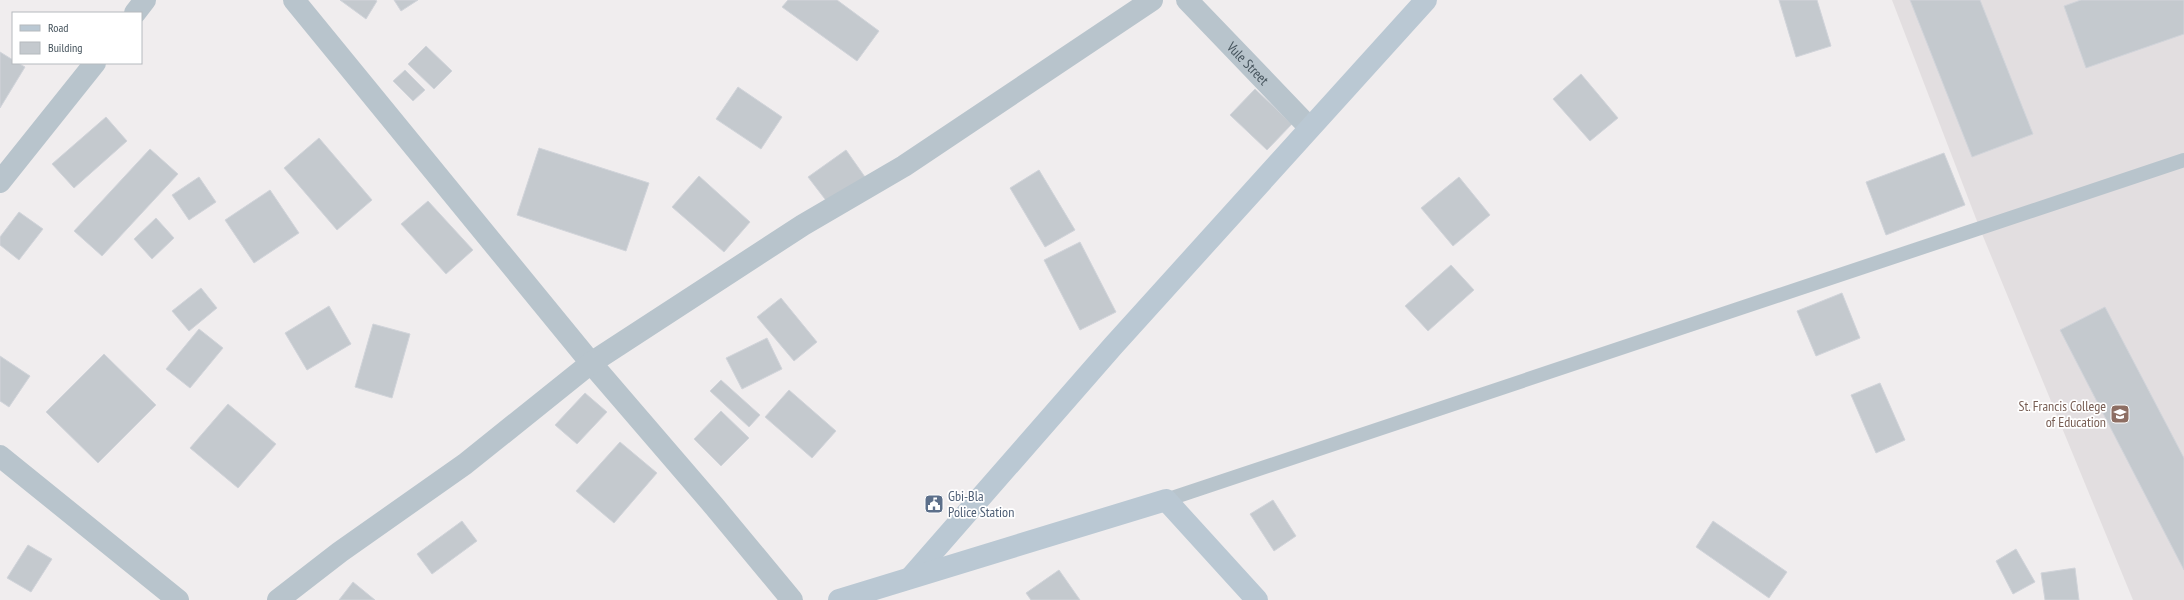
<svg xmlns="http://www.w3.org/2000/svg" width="2184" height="600" font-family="'PT Sans Narrow',sans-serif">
	<rect width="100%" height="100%" fill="#f0edee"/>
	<polygon fill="#e2dee0" points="1892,0 2184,0 2184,600 2133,600 1980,229"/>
	<g fill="#c4c9ce" stroke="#d1d4da">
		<polygon points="340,0 375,0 377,1 366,19"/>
		<polygon points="394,0 418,0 401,11"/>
		<polygon points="788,0 837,0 879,31 857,61 782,7"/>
		<polygon points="1779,0 1817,0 1831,46 1796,57"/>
		<polygon points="1910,0 1980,0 2033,134 1972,157"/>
		<polygon points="2081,0 2184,0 2184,34 2086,68 2064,6"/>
		<polygon points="426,46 452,71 434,89 408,64"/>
		<polygon points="0,52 13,60 13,63 18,63 25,67 0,108"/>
		<polygon points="405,70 425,90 413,101 393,81"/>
		<polygon points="1581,74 1618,118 1590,141 1553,99"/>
		<polygon points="738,87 782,117 761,149 716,119"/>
		<polygon points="1255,89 1292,124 1267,150 1230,115"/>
		<polygon points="106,117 127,141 74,188 52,164"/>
		<polygon points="319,138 372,200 337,230 284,168"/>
		<polygon points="539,148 649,183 626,251 517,215"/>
		<polygon points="150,149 178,174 102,256 74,231"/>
		<polygon points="846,150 865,177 828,203 808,177"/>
		<polygon points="1944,153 1965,205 1886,235 1866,182"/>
		<polygon points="1039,170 1075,230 1045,247 1010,188"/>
		<polygon points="699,176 750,222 724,252 672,207"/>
		<polygon points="199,177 216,202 189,220 172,195"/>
		<polygon points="1459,177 1490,215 1453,246 1421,208"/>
		<polygon points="270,190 299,233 254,263 225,220"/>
		<polygon points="428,201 473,250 446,274 401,224"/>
		<polygon points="19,212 43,229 19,260 0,245 0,237"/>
		<polygon points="156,218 174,238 152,259 134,239"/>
		<polygon points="1080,242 1116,312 1080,330 1044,260"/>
		<polygon points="1451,265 1474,290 1428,331 1405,306"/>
		<polygon points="201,288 217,308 189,331 172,311"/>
		<polygon points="1842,293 1860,338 1816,356 1797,311"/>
		<polygon points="781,298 817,342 794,361 757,317"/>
		<polygon points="329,306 351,344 307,370 285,333"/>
		<polygon points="2105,307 2184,458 2184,570 2060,330"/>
		<polygon points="373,324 410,334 392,398 355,387"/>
		<polygon points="199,329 223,348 190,388 166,369"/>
		<polygon points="767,338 782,369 742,389 726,358"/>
		<polygon points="104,354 156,405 98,463 46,412"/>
		<polygon points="0,356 30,376 9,407 0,401"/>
		<polygon points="721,380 760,415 749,427 710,391"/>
		<polygon points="1880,383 1905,440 1876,453 1851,395"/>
		<polygon points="789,390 836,431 812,458 765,417"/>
		<polygon points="585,393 607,412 577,444 555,425"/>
		<polygon points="228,404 276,444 238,488 190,448"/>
		<polygon points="721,411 749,438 721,466 694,439"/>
		<polygon points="620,442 657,473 614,523 576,491"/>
		<polygon points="1273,500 1296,536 1274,551 1250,514"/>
		<polygon points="462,521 477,541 432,574 417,554"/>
		<polygon points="1713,521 1787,572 1769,598 1696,547"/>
		<polygon points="28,545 52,559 31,592 7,578"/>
		<polygon points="2016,549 2035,582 2013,594 1996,561"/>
		<polygon points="2075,568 2079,600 2045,600 2041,573"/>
		<polygon points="1059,570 1080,600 1031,600 1026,593"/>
		<polygon points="353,582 375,600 339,600"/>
	</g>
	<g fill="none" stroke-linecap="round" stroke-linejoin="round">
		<polyline stroke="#b8c4cc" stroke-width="14" points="1166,500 2184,160"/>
		<g stroke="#b8c4cc" stroke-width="22">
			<polyline points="294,0 591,363 714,506 792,600"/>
			<path id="s1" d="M1187,0L1309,127"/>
			<polyline points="135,13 145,0"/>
			<polyline points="0,182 95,63"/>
			<polyline points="0,456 178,600"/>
			<polyline points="278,600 340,552 465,464 591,363 803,225 904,166 1152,0"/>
		</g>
		<g stroke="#bac8d3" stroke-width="22">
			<polyline points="911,577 1113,346 1426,0"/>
			<polyline points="839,600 1166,500 1257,600"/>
		</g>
	</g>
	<defs>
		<symbol id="university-square" viewBox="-11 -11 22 22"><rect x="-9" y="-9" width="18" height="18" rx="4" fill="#8d6e63" stroke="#fff"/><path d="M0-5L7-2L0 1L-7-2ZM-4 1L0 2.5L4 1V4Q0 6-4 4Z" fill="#fff"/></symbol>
		<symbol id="civic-square" viewBox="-11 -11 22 22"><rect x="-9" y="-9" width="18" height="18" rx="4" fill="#5c6f8a" stroke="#fff"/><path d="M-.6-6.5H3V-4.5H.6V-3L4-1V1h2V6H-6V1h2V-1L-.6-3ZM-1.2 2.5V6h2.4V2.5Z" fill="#fff"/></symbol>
	</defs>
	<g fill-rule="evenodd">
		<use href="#university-square" x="2109" y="403" width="22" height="22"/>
		<use href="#civic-square" x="923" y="493" width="22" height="22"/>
	</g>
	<g text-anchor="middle" stroke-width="3.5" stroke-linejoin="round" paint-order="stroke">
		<g font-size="14" fill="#45535c" stroke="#fff">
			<text dy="5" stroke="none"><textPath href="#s1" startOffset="88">Vule Street</textPath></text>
		</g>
		<g font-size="14" fill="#785e54" stroke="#fff" text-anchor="end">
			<text x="2106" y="411">St. Francis College<tspan x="2106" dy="16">of Education</tspan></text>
		</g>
		<g font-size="14" fill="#4e5e75" stroke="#fff" text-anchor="start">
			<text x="948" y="501">Gbi-Bla<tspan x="948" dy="16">Police Station</tspan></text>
		</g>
	</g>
	<rect x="12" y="12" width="130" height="52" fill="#ffffff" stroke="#b5babe"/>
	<rect x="20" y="25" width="20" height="6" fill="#bac8d3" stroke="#b5babe"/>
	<text x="48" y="32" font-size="12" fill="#45535c">Road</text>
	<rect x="20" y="42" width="20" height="12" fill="#c4c9ce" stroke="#b5babe"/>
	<text x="48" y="52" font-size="12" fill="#45535c">Building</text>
</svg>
